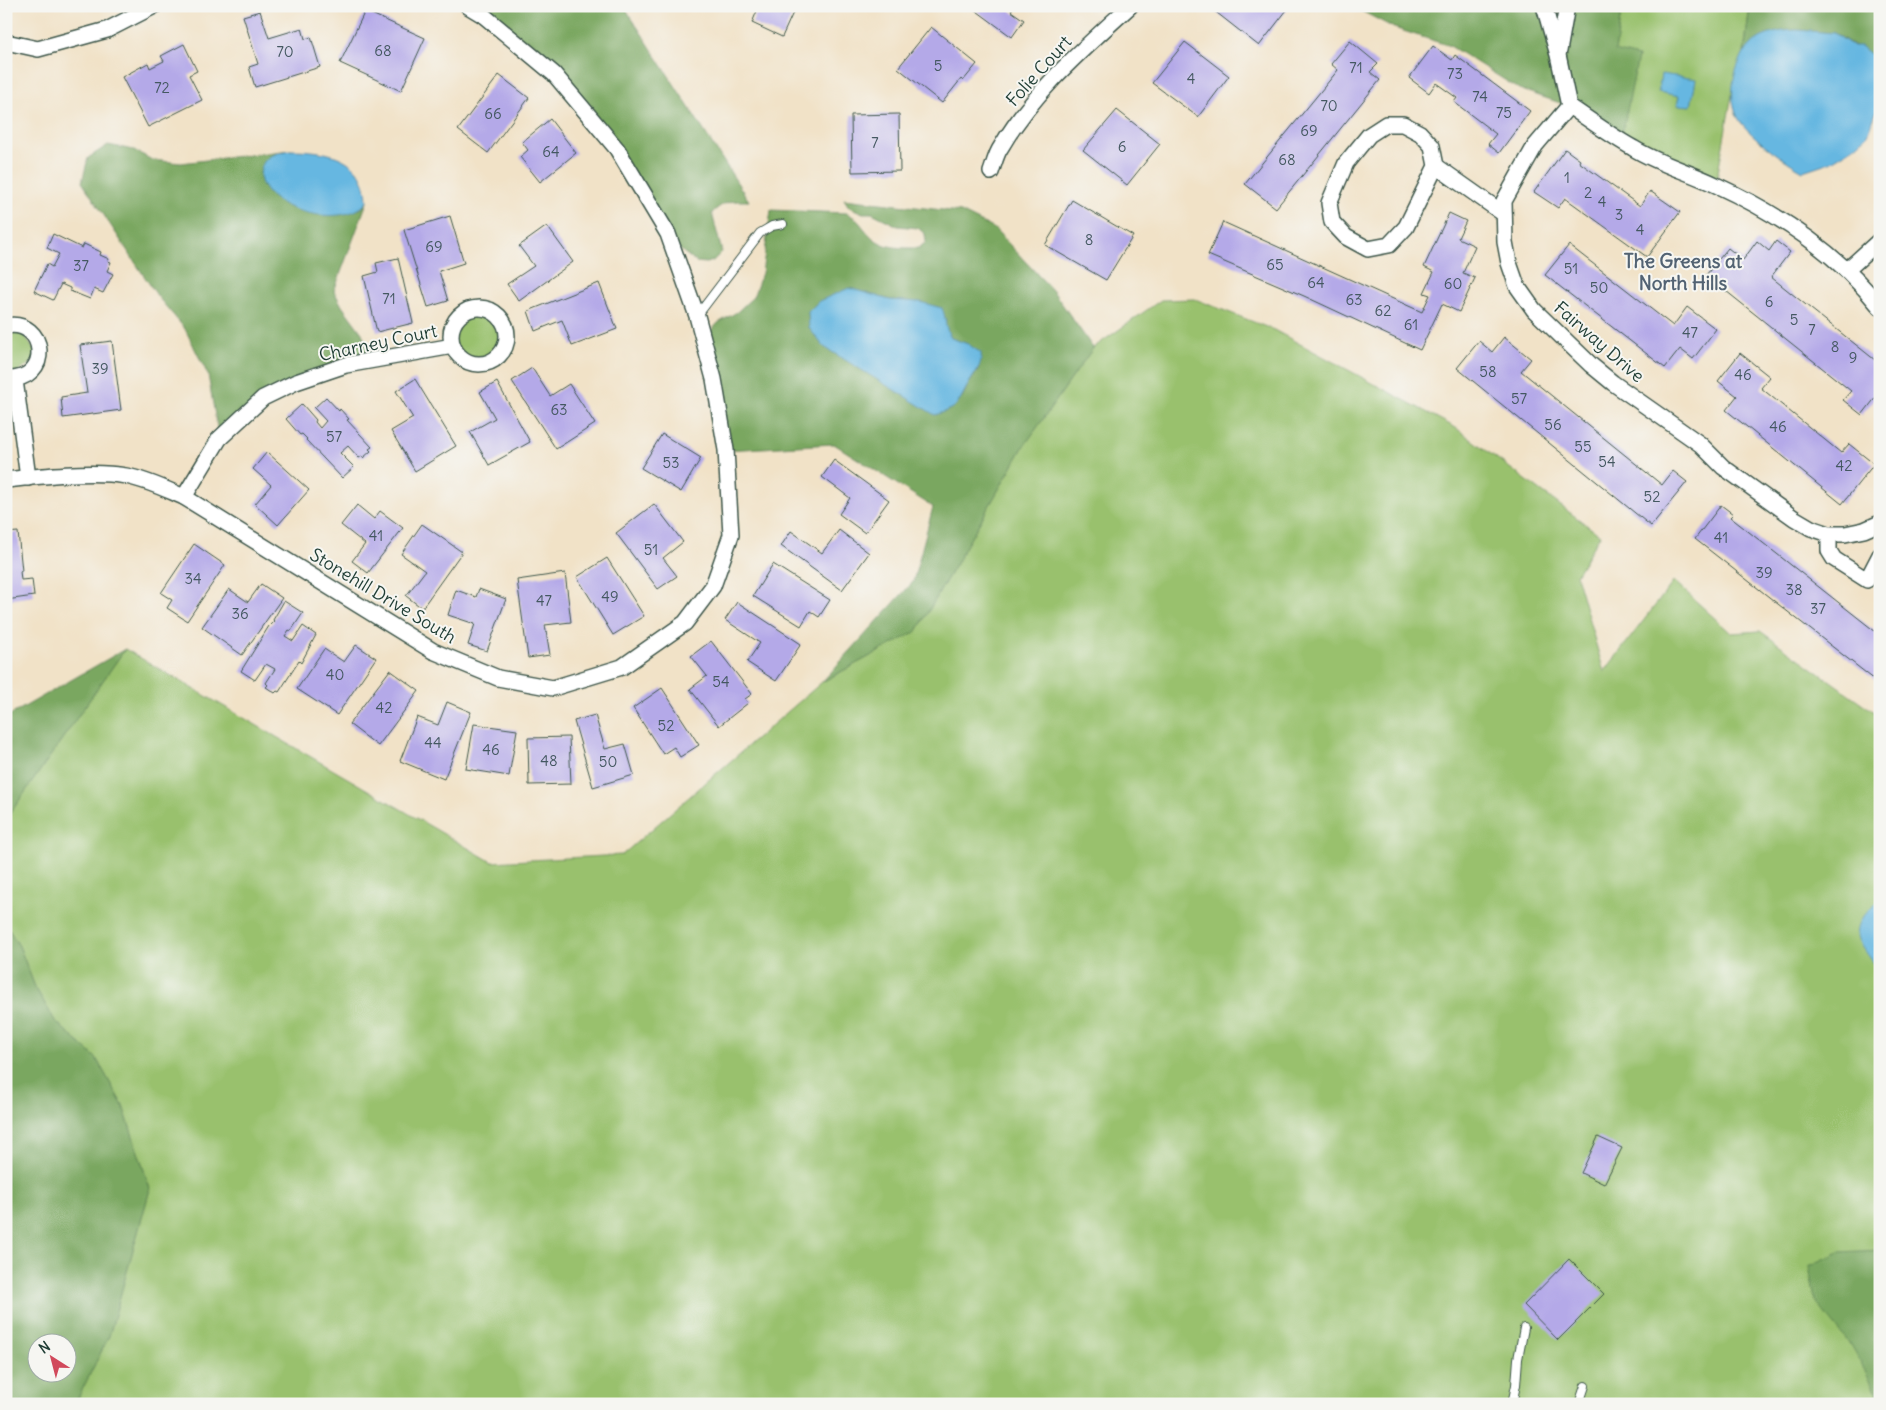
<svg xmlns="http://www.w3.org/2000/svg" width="1886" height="1410" font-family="Delius,sans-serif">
	<rect width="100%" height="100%" fill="#f6f6f2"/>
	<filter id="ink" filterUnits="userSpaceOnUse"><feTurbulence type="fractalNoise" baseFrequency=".02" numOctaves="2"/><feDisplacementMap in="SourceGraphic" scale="10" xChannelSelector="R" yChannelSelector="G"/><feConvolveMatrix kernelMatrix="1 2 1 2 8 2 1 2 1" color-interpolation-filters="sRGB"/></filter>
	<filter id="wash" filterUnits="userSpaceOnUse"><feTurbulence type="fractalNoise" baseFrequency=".0096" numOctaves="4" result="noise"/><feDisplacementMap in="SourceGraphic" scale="20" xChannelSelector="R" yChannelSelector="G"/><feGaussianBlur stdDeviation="1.12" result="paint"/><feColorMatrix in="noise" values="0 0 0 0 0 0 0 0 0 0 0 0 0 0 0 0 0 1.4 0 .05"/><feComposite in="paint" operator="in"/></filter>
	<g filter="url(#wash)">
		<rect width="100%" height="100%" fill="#f1e2c7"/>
		<g fill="#99c16d" stroke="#5c7f50">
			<polygon points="1622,6 1750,6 1744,53 1735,78 1716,184 1621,140 1615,51"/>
			<polygon points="1195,299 1274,330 1456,428 1600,535 1576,575 1604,672 1674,581 1731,633 1760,631 1880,716 1880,1404 75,1404 109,1336 150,1189 123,1106 96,1058 55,1021 35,987 19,946 6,925 6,819 125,649 492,862 622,855 822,682 917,631 1022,449 1093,348 1161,300"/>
			<circle cx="479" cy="336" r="28"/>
			<polygon points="6,326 19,326 39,358 6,379"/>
		</g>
		<g fill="#7aa760" stroke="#4c724a" fill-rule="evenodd">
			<path d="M468,6H624L749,201C731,201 726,200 712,213L722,252L713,261L706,263L696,262L678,248L617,149L554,74Z"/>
			<polygon points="1352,6 1544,6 1557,54 1567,6 1622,6 1615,51 1638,57 1621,140 1569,106 1519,89 1450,46 1394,28"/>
			<polygon points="1750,6 1880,6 1880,62 1834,33 1816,32 1744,53"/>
			<polygon points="108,145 134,150 152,160 181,163 291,150 272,155 260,173 263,185 272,196 361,209 367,202 334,291 342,306 362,333 372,361 296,382 219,439 208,375 185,329 158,297 82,182 88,158"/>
			<path d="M844,199L961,212L995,229L1053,291L1093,348L1022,449L917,631L822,682L913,582L933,507L834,444L726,450L705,338L718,323L737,312L753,297L762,273L771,210L847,213C860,220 860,225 870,235C883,249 901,248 919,248L926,242L925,234L918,228L898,226L872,213H863L849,207ZM849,288L890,300L920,302L946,319L945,327L951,338L968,344L979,369L968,385L962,398Z"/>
			<polygon points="125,649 7,818 6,819 6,715 12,714"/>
			<path d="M6,925L19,946L35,987L55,1021L96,1058L123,1106L150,1189L109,1336L75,1404H6ZM38,1342H68V1372H38Z"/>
			<polygon points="1880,1250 1880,1397 1849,1343 1815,1301 1809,1266 1839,1252"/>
		</g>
		<g fill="#66b7e1" stroke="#427a8a">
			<path d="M1798,30L1834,33L1853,46H1861L1880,62V101L1868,135L1854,147L1830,162L1803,171C1785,161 1752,138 1740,121C1724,97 1735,52 1760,38C1772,32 1785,30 1798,30Z"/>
			<polygon points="1661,74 1696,79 1691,106 1677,105 1679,96 1658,92"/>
			<path d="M291,150C327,150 367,157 367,202C343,232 251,208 261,169C262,163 267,157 273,155C278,152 285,151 291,150Z"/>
			<path d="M849,288L890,300L920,302L942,308C947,320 944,326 951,338L968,344L981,353C983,366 974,374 968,385C963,393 961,401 953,408C948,411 941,413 935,415L824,347L809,328L808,312L819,301Z"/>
			<path d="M1880,900V972C1857,938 1844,931 1880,900Z"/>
		</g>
		<g id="blocks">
			<g fill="#b4a9e8">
				<polygon points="759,6 796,6 782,37 752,23"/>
				<polygon points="970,6 1014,6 1011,11 1024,20 1012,37"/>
				<polygon points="1214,6 1290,6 1259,46 1212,9"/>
				<polygon points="260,11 269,38 302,28 305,39 311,37 320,67 255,87 249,67 258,64 243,16"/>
				<polygon points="365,11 425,38 401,91 340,63"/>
				<polygon points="931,27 977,64 963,81 961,79 942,103 898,68"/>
				<polygon points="1350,41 1378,64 1370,72 1380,80 1276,208 1245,184 1338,70 1331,64"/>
				<polygon points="1185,42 1229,76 1198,117 1152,83"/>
				<polygon points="184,44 197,71 189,75 202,100 148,127 122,77 148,63 150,68 164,61 161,56"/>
				<polygon points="1433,46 1452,60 1455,55 1530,111 1499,153 1488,144 1496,134 1454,102 1457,98 1436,83 1429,93 1409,78"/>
				<polygon points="499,75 529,98 488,153 458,130"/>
				<polygon points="1117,110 1160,144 1127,185 1083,150"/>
				<polygon points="899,114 900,171 852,172 851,115"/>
				<polygon points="550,119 576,153 540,182 520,157 528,150 522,142"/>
				<polygon points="1565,149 1580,160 1579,162 1640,206 1650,191 1680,212 1647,257 1565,198 1558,208 1534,192"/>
				<polygon points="1072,200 1133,236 1106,280 1045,245"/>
				<polygon points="1449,213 1466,221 1458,238 1475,246 1463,273 1475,278 1459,312 1442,304 1420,350 1304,296 1208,255 1223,222 1422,312 1430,295 1424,293 1434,272 1424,267"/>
				<polygon points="450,216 464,263 439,271 448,301 428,307 404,230"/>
				<polygon points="547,226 573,262 519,301 507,284 534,266 519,246"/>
				<polygon points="53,234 82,248 84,244 101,252 100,255 109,259 108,261 111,262 107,271 113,274 103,293 94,289 90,299 70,291 70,288 61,284 53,300 34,291 47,264 52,267 59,254 47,248"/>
				<polygon points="1757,241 1769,251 1776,241 1790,252 1771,277 1880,364 1880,392 1862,415 1843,400 1851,391 1706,275 1728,248 1743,260"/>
				<polygon points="1569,245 1673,326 1687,307 1716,329 1693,359 1680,349 1665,368 1545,275"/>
				<polygon points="398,258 413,323 377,332 364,276 378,272 376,263"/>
				<polygon points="599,283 617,329 572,346 562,320 535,331 528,311"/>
				<polygon points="1504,337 1531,359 1521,371 1662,485 1673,471 1687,482 1651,526 1457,368 1479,341 1492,352"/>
				<polygon points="112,341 121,410 63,418 61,397 87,393 80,345"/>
				<polygon points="1740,353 1770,377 1761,388 1841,453 1849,444 1874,464 1842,504 1726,410 1737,396 1718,381"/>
				<polygon points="532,368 550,396 569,384 595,424 556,449 512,381"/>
				<polygon points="415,379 456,446 415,471 391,431 413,418 396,391"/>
				<polygon points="497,382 530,442 489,465 470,432 495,418 480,392"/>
				<polygon points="326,397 339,411 340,409 349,419 347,420 372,447 369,449 371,451 363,458 362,456 359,458 348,446 340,453 354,467 342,478 306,440 307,439 302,434 300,435 286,419 302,404 316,420 315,422 320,428 326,421 314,408"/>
				<polygon points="662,434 701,458 681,492 641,468"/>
				<polygon points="267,452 309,490 278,525 255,504 271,485 253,469"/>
				<polygon points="834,460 889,500 865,533 839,514 850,498 822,477"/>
				<polygon points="654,504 683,542 663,558 677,576 658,589 616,533"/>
				<polygon points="357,505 374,519 380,511 403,528 368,573 352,561 365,544 341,525"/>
				<polygon points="1721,505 1733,514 1730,517 1876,632 1878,629 1880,631 1880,684 1695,539"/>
				<polygon points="422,524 462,552 422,608 406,596 425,571 401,554"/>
				<polygon points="839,530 869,553 842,590 781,546 791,531 822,553"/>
				<polygon points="18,532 22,571 20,571 21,580 32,579 34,596 6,600 6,533"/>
				<polygon points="194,544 225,565 187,621 167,608 172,600 161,593"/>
				<polygon points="607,558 644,616 613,635 577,577"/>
				<polygon points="773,564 830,600 819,617 810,611 801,626 753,596"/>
				<polygon points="565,573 571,622 545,625 550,655 528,658 517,580"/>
				<polygon points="261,584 282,598 242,655 202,627 229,589 248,602"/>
				<polygon points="479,589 506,599 487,651 468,645 475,624 448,615 456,590 476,597"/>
				<polygon points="284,601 303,613 291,631 289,630 285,636 293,641 303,626 316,635 301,663 299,661 279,692 277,691 275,693 266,687 268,685 266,683 275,669 266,664 255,680 241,671 269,626 274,621 273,620"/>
				<polygon points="737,602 801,644 776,681 747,662 760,643 725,620"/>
				<polygon points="711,641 752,694 745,699 748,703 719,726 690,689 707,676 691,656"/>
				<polygon points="356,645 376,658 337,715 297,689 324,649 344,662"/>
				<polygon points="390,670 419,691 378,746 349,724"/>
				<polygon points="662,688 699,745 680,757 674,747 663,754 633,708"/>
				<polygon points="447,702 471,712 444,779 400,761 417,717 438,725"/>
				<polygon points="595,715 605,749 625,744 634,775 593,787 574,721"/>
				<polygon points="474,724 517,730 509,776 466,769"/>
				<polygon points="569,737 571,784 529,785 528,738"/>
				<polygon points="1598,1137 1622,1148 1604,1184 1581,1173"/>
				<polygon points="1569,1259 1604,1294 1558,1340 1524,1305"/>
			</g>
		</g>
	</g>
	<g filter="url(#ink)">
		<use href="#blocks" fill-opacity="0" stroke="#3e564a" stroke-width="1"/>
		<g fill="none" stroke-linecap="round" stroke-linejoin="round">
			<defs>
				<g id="lane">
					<polyline points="697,316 760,233 772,226 783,224"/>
					<polyline points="1512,1404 1516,1385 1518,1359 1524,1328"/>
					<polyline points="1579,1404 1585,1386"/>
				</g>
				<g id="street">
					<path d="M1544,6L1558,55L1569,106C1590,120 1611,136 1633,148C1659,164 1689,172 1716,185C1779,214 1837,252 1880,307"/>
					<polyline points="6,42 38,49 107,30 154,6"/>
					<polyline points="1559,51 1567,6"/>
					<polyline points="1569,106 1535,146 1504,201 1505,242 1509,263 1517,286 1534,310 1591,365 1613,383 1700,444 1723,467 1794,518 1811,528 1829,534 1845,534 1864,530 1880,523"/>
					<polygon points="1386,124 1403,124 1420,133 1432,146 1436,166 1406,227 1389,245 1368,249 1346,237 1332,222 1329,203 1346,163 1369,135"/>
					<polyline points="1436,166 1504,214"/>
					<path d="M991,172C994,164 996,154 1001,147C1033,92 1083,49 1130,6"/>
					<polyline points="1847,270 1880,240"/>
					<circle cx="479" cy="336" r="28"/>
					<path d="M6,326C46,318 54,381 6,379"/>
					<polyline points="15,380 28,478"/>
					<path d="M6,480C40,476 93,470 126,476C147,480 165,489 184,497L433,651L498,678L553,688L622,667L685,623L713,586L731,535L726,450L714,379L697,316L668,234L617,149L554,74L483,15L468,6"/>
					<polyline points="184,497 219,439 263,398 296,382 346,365 453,346"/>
					<polyline points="1829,534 1829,551 1834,559 1867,580 1880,555"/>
				</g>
			</defs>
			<use href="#lane" stroke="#3e564a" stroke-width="10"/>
			<use href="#street" stroke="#3e564a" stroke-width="18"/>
			<use href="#lane" stroke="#fff" stroke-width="8"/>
			<use href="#street" stroke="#fff" stroke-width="15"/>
		</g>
	</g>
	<g text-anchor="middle" stroke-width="4" stroke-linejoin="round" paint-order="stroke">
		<g font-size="15" fill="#445861">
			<text x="383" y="56">68</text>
			<text x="285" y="57">70</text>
			<text x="938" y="71">5</text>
			<text x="1356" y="73">71</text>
			<text x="1455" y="79">73</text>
			<text x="1191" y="84">4</text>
			<text x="162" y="93">72</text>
			<text x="1480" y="102">74</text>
			<text x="1329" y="111">70</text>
			<text x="1504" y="118">75</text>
			<text x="493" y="119">66</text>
			<text x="1309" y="136">69</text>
			<text x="875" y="148">7</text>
			<text x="1122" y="152">6</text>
			<text x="551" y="157">64</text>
			<text x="1287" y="165">68</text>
			<text x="1567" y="183">1</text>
			<text x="1588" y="198">2</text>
			<text x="1602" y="207">4</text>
			<text x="1619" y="220">3</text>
			<text x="1640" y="235">4</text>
			<text x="1089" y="245">8</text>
			<text x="434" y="252">69</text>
			<text x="1275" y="270">65</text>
			<text x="81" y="271">37</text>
			<text x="1571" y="274">51</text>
			<text x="1316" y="288">64</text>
			<text x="1453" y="289">60</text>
			<text x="1599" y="293">50</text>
			<text x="389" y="304">71</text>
			<text x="1354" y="305">63</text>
			<text x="1769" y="307">6</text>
			<text x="1383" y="316">62</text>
			<text x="1794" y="325">5</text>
			<text x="1411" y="330">61</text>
			<text x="1812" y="335">7</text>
			<text x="1690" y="338">47</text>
			<text x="1835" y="352">8</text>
			<text x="1853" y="363">9</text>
			<text x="100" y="374">39</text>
			<text x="1488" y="377">58</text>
			<text x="1743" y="380">46</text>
			<text x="1519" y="404">57</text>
			<text x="559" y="415">63</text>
			<text x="1553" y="430">56</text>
			<text x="1778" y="432">46</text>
			<text x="334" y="442">57</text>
			<text x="1583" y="452">55</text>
			<text x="1607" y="467">54</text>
			<text x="671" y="468">53</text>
			<text x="1844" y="471">42</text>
			<text x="1652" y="502">52</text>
			<text x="376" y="541">41</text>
			<text x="1721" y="543">41</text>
			<text x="651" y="555">51</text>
			<text x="1764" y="578">39</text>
			<text x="193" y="584">34</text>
			<text x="1794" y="595">38</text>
			<text x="610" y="602">49</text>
			<text x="544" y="606">47</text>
			<text x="1818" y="614">37</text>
			<text x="240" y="619">36</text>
			<text x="335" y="680">40</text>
			<text x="721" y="687">54</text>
			<text x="384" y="713">42</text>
			<text x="666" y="731">52</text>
			<text x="433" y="748">44</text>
			<text x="491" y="755">46</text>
			<text x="549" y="766">48</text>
			<text x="608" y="767">50</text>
		</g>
		<g font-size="18" fill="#1f3d34" stroke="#f6f6f2">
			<text transform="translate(1039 71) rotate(-48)" y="6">Folie Court</text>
			<text transform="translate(1599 342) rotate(41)" y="6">Fairway Drive</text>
			<text transform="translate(378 343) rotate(-12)" y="6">Charney Court</text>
			<text transform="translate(383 596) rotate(31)" y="6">Stonehill Drive South</text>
		</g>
		<g font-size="19" font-weight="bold" fill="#536373" stroke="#f6f6f2">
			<text x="1683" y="268">The Greens at<tspan x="1683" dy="22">North Hills</tspan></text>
		</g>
	</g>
	<rect width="1886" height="1410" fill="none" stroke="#f6f6f2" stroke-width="25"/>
	<g transform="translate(52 1358) rotate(324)"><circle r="24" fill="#f6f6f2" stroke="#a0aca6"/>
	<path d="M0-4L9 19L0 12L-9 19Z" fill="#d1495b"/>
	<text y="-8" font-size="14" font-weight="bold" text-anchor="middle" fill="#1f3d34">N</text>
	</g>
</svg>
